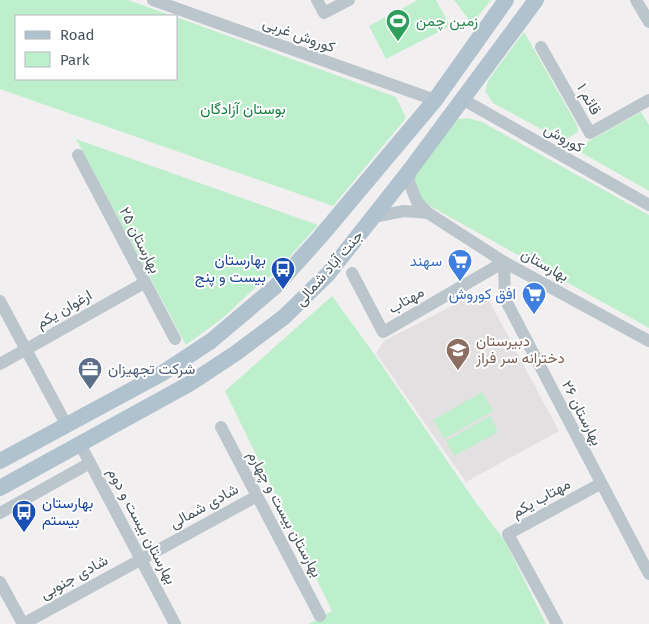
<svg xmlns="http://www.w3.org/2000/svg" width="649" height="624" font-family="'Fira Sans',Vazirmatn,sans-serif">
	<rect width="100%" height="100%" fill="#f2eff0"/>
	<polygon fill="#e3e0e2" points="479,292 486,295 559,431 466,482 376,353 384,341"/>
	<g fill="#beefcc">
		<polygon points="0,0 128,0 173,16 16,16 16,79 176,79 176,17 396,97 406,118 333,206 0,89"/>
		<polygon points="418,0 436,0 450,26 386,59 369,26"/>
		<polygon points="454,0 491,0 472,24"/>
		<polygon points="524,32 577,125 578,132 563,141 493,103 485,91 489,79"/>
		<polygon points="641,112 649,125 649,191 575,149"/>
		<polygon points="468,118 482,122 649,215 649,328 430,206 418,196 412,183 417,169 458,119"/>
		<polygon points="76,139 318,225 274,274 261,282 224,317 186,345"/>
		<polygon points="332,296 370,348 474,500 505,541 546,624 309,624 332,611 225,391"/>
		<polygon points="482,392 493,411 444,439 433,420"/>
		<polygon points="490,416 498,432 454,456 446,441"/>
	</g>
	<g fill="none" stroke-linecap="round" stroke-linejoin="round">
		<g stroke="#bbc5cc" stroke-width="12">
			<polyline points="153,0 435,100"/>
			<polyline points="317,0 324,13 349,0"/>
			<polyline points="636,0 649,22"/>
			<polyline points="541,47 590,133 649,100"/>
			<polyline points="462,99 649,205"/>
			<polyline points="78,155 175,339"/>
			<polyline points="410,170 409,182 417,202 428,213 504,262 649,341"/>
			<polyline points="373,217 404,211 428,213"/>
			<polyline points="352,273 383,332 504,262 505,299 649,574"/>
			<polyline points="0,301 67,426"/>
			<polyline points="0,364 144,283"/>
			<polyline points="221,427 320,616"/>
			<polyline points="80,444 175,624"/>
			<polyline points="0,513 90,463"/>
			<polyline points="0,582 23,624 257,496"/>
			<polyline points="557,624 508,534 600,484"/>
		</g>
		<g stroke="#afc2ce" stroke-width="16">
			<polyline points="0,461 161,374 211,341 276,286 320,237 435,100 506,0"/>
			<polyline points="0,488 189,384 236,353 284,317 328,274 410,170 536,0"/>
		</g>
	</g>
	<defs>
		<symbol id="stadium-pin" viewBox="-11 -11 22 30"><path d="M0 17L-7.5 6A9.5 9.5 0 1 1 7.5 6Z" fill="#2e9e5b" stroke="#fff"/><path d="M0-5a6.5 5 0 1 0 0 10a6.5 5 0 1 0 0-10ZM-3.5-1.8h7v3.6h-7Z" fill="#fff"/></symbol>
		<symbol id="supermarket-pin" viewBox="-11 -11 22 30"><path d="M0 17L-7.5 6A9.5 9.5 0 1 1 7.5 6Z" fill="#3f7fe0" stroke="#fff"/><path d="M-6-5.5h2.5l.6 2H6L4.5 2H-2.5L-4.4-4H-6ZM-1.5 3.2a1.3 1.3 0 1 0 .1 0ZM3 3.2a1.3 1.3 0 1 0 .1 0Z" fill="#fff"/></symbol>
		<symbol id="bus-pin" viewBox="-11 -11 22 30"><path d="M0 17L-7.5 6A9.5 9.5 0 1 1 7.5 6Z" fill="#1a4fb4" stroke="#fff"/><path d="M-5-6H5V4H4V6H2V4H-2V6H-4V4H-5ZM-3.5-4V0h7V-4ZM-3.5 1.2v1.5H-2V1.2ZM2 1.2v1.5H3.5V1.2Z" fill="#fff"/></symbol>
		<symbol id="school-pin" viewBox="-11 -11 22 30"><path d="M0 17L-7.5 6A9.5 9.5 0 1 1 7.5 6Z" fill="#8d6e63" stroke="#fff"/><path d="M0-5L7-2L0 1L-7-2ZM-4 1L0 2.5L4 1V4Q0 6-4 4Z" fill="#fff"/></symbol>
		<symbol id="office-pin" viewBox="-11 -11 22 30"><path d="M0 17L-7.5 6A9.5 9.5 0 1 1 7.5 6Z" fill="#5c6f8a" stroke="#fff"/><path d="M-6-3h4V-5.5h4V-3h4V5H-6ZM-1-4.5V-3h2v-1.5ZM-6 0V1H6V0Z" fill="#fff"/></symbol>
	</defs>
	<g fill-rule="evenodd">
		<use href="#stadium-pin" x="384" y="7" width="28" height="38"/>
		<use href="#supermarket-pin" x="446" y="247" width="28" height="38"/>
		<use href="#bus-pin" x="269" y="255" width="28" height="38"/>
		<use href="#supermarket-pin" x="520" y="280" width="28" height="38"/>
		<use href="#school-pin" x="444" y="336" width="28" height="38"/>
		<use href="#office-pin" x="76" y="355" width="28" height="38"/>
		<use href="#bus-pin" x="10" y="498" width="28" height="38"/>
	</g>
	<g text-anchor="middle" stroke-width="4" stroke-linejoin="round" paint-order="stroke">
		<g font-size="15" fill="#27864d" stroke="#fff" text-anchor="start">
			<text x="416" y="26">زمین چمن</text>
		</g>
		<g font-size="15" fill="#47555d" stroke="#fff">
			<text transform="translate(299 35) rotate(20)" y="5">کوروش غربی</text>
			<text transform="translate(589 99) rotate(61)" y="5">قائم ۱</text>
			<text transform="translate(564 138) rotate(30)" y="5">کوروش</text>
			<text transform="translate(140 240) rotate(63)" y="5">بهارستان ۲۵</text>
			<text transform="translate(545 265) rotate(29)" y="5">بهارستان</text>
			<text transform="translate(329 268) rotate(-49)" y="5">جنت آباد شمالی</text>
			<text transform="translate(406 300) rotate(-30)" y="5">مهتاب</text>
			<text transform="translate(64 309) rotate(-30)" y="5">ارغوان یکم</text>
			<text transform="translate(582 413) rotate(63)" y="5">بهارستان ۲۶</text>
			<text transform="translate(541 498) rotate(-29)" y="5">مهتاب یکم</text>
			<text transform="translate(204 506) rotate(-29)" y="5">شادی شمالی</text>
			<text transform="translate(285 514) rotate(62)" y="5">بهارستان بیست و چهارم</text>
			<text transform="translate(142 526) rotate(62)" y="5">بهارستان بیست و دوم</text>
			<text transform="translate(74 577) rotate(-29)" y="5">شادی جنوبی</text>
		</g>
		<g font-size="15" fill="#178041" stroke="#fff">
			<text x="243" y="114">بوستان آزادگان</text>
		</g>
		<g font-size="15" fill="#164399" stroke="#fff" text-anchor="end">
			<text x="266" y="265">بهارستان<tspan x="266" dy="17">بیست و پنج</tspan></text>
			<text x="42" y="508" text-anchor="start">بهارستان<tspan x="42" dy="17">بیستم</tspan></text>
		</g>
		<g font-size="15" fill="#366cbe" stroke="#fff" text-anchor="end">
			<text x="442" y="266">سهند</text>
			<text x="516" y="299">افق کوروش</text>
		</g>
		<g font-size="15" fill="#785e54" stroke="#fff" text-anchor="start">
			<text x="476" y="346">دبیرستان<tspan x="476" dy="17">دخترانه سر فراز</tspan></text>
		</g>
		<g font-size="15" fill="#4e5e75" stroke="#fff" text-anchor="start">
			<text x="108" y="374">شرکت تجهیزان</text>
		</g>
	</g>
	<rect x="15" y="15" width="162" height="65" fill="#ffffff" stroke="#b5bbbe"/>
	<rect x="25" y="31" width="25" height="8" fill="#afc2ce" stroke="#b5bbbe"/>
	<text x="60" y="40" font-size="15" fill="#47555d">Road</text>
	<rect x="25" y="52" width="25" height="15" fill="#beefcc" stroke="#b5bbbe"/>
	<text x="60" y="65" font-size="15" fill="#47555d">Park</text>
</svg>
